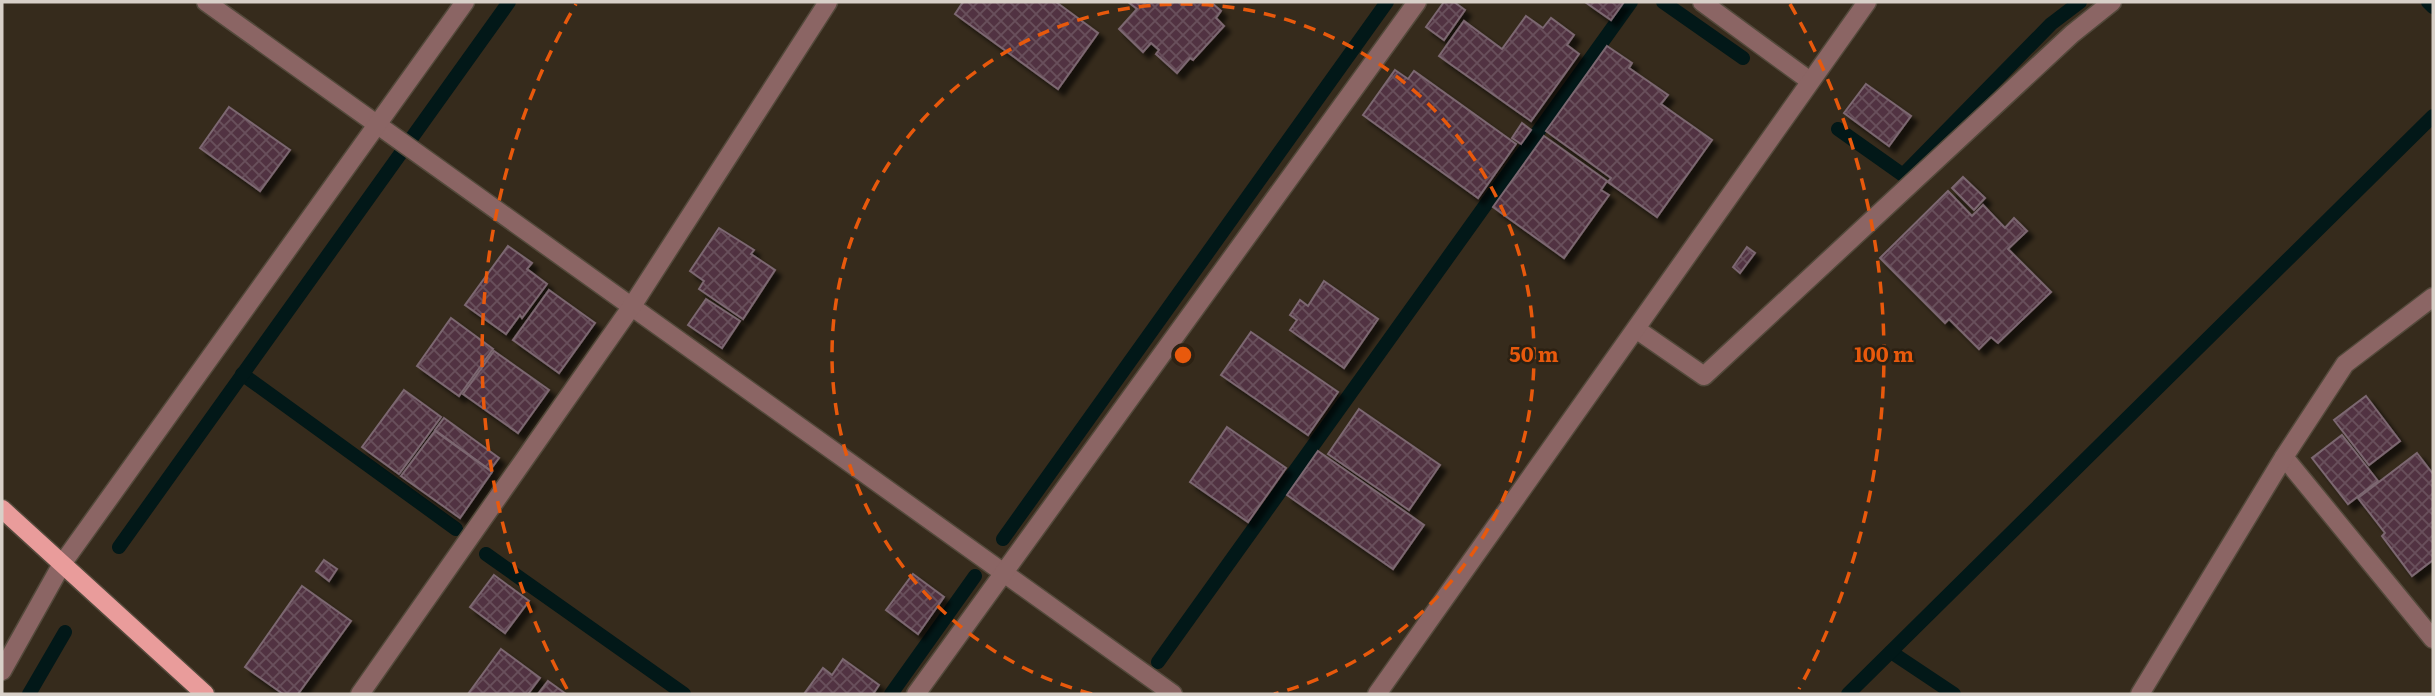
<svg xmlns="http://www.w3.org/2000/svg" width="2435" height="696" font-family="Literata,serif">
	<defs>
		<pattern id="building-cross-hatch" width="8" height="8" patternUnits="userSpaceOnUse" patternTransform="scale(1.75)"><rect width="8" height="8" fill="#513342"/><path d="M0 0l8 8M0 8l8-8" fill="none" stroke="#69505c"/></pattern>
		<filter id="shadow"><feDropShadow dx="6" dy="6" stdDeviation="2" flood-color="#0009"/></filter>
	</defs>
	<rect width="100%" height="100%" fill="#362b1c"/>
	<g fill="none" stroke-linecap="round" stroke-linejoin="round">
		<g stroke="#021818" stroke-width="14">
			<polyline points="1663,2 1743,58"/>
			<polyline points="2428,2 2433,7"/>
			<polyline points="1838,129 1903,175 2051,24 2080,2"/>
			<polyline points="242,374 456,529"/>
			<polyline points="1003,539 1387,2"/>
			<polyline points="119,547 509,2"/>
			<polyline points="486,554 684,694"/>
			<polyline points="1891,652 1954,694"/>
			<polyline points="1158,662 1631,2"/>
			<polyline points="29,694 65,632"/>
			<polyline points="891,694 975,576"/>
			<polyline points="1848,694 2433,116"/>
		</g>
	</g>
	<g fill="url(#building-cross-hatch)" stroke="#7c6771" stroke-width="2" filter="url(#shadow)">
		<polygon points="963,2 1056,2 1098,33 1058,89 955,14"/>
		<polygon points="1128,2 1211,2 1221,11 1216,18 1224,26 1193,60 1190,58 1177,73 1156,54 1159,50 1151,43 1143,52 1119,29 1137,9"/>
		<polygon points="1444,2 1454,2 1465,10 1444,40 1426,27"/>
		<polygon points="1585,2 1624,2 1611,20"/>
		<polygon points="1526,16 1543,28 1551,18 1574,35 1567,45 1579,54 1531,121 1439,56 1464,21 1502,49"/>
		<polygon points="1607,46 1632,63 1629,68 1668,95 1661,104 1712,140 1657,217 1608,182 1611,178 1546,131"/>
		<polygon points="1395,70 1408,79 1414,71 1516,144 1478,198 1363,115"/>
		<polygon points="1866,84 1911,116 1889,146 1844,113"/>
		<polygon points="229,107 290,150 260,191 200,148"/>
		<polygon points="1522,123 1531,130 1521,144 1512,138"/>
		<polygon points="1544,136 1607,181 1601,190 1609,195 1564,258 1493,207"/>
		<polygon points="1963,177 1985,198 1974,210 1952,188"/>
		<polygon points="1948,191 1972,216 1983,205 2005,228 2014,218 2027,231 2008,249 2051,292 1998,343 1991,337 1979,349 1949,319 1945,323 1880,258"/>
		<polygon points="719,228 754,250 751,254 775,270 743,319 699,289 704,281 690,271"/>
		<polygon points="508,246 532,263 527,269 547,284 522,318 520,315 506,334 465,305"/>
		<polygon points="1747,247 1755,253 1740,273 1733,267"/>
		<polygon points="1324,281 1378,319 1344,368 1290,330 1297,320 1290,315 1300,300 1308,306"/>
		<polygon points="549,290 595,323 559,373 513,340"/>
		<polygon points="706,299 740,321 722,348 688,325"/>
		<polygon points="451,318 493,349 459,396 417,366"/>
		<polygon points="1251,332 1338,392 1308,435 1221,375"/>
		<polygon points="494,351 549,390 518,433 463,394"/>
		<polygon points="404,390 441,417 399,474 362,447"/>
		<polygon points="2366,396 2400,441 2369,465 2334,420"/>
		<polygon points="1359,409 1440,465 1409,510 1328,454"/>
		<polygon points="444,418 499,458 490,470 435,430"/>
		<polygon points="1227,427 1286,468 1248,522 1190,482"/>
		<polygon points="435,431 492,472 460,518 401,476"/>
		<polygon points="2342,435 2378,481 2348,504 2312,458"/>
		<polygon points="1318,451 1424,525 1393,569 1287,495"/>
		<polygon points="2417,453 2433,474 2433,560 2412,576 2382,536 2385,533 2358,498"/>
		<polygon points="324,560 337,569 329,581 316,571"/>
		<polygon points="913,574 944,597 918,634 886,610"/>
		<polygon points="494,575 529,601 505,633 470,607"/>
		<polygon points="302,586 351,621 298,694 283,694 245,667"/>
		<polygon points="501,649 540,678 528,694 468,694"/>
		<polygon points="843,659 879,685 873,694 804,694 823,668 832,675"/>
		<polygon points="548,681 566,694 538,694"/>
	</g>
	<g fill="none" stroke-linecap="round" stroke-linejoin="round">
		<defs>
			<g id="minor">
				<polyline points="206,2 1173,694"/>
				<polyline points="1702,2 1810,81"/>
				<polyline points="1636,329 1704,376 2072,34 2112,2"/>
				<polyline points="2284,457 2433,639"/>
				<polyline points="2,671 62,564 465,2"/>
				<polyline points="360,694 632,306 828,2"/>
				<polyline points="916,694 1417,2"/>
				<polyline points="1377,694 1867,2"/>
				<polyline points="2140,694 2284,457 2345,364 2433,297"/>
			</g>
			<polyline id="major" points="2,509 205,694"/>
		</defs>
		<use href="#minor" stroke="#53493b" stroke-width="21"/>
		<use href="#major" stroke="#53493b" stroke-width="21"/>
		<use href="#minor" stroke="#8b6564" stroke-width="18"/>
		<use href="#major" stroke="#e99c9b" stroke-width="18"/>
	</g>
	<g fill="none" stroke="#e8590c" stroke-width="3.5" stroke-dasharray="12 9">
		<path d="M1092 694A351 351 0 1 1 1274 694"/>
		<path d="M567 689A701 701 0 0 1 576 4M1790 4A701 701 0 0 1 1799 689"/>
	</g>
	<circle cx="1183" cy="355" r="10" fill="#e8590c" stroke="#2c2113" stroke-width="3.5"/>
	<g font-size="21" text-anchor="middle" font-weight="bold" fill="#e8590c" stroke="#2c2113" stroke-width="5" stroke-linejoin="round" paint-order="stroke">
		<text x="1534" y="362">50 m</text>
		<text x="1884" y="362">100 m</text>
	</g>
	<rect width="2435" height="696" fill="none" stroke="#d8d0c8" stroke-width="7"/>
</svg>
